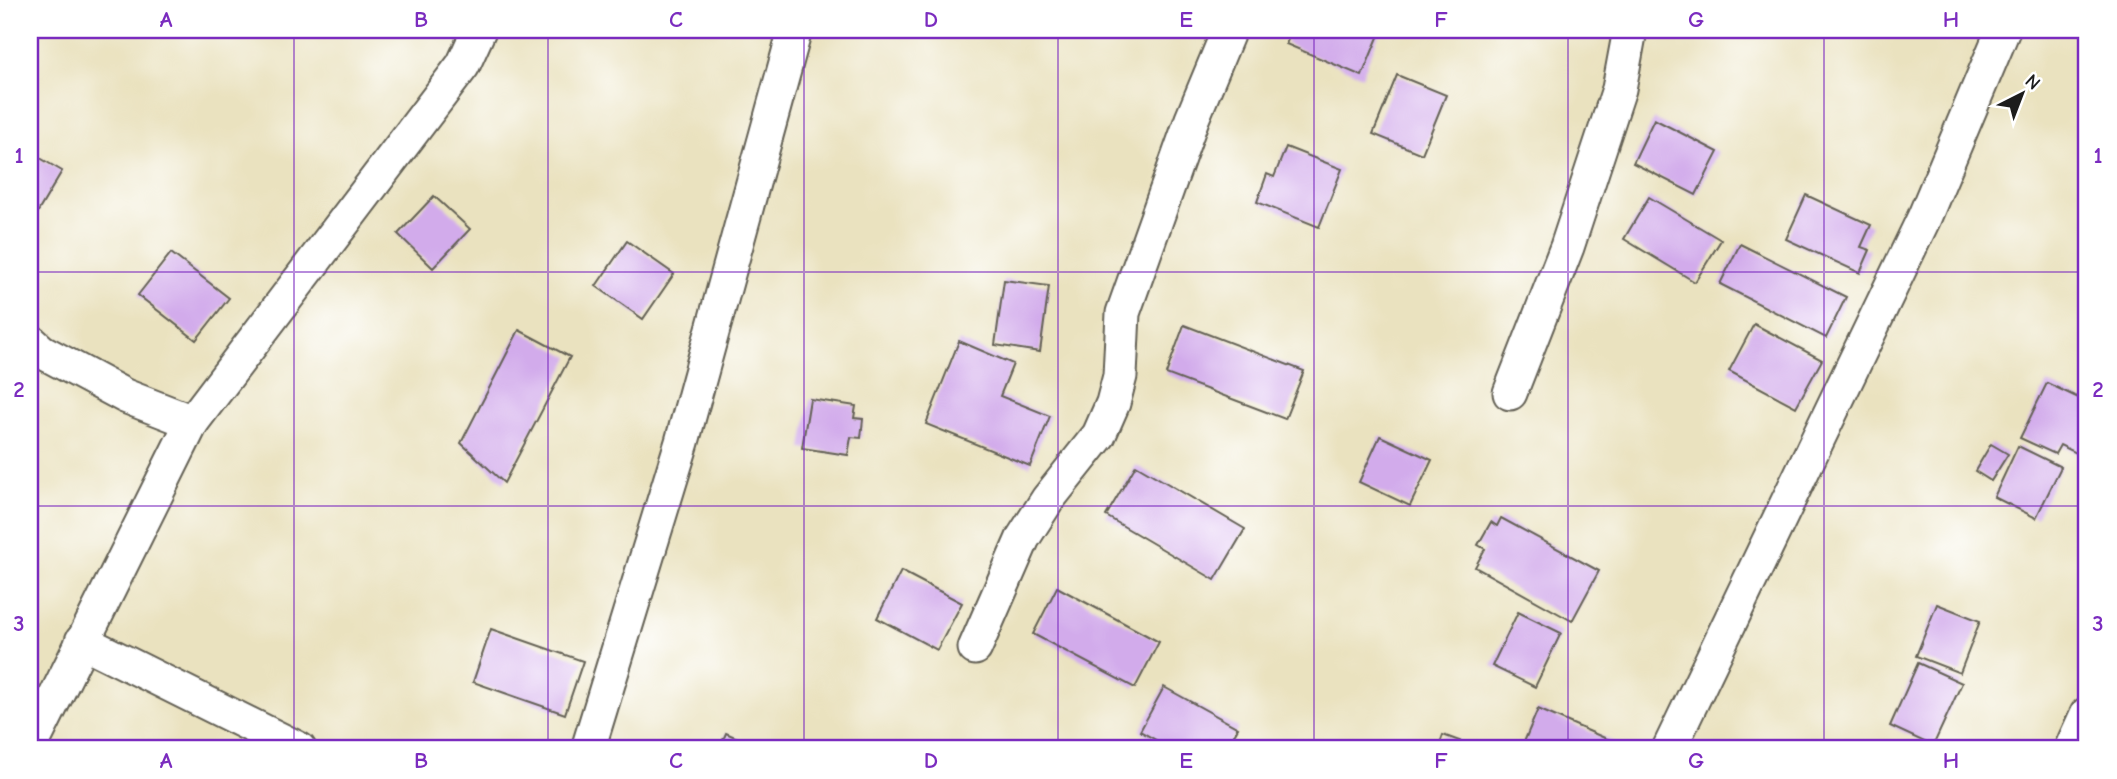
<svg xmlns="http://www.w3.org/2000/svg" width="2117" height="779" font-family="'Comic Neue',sans-serif">
	<rect width="100%" height="100%" fill="#fff"/>
	<filter id="ink" filterUnits="userSpaceOnUse"><feTurbulence type="fractalNoise" baseFrequency=".0143" numOctaves="2"/><feDisplacementMap in="SourceGraphic" scale="14" xChannelSelector="R" yChannelSelector="G"/><feConvolveMatrix kernelMatrix="1 2 1 2 8 2 1 2 1" color-interpolation-filters="sRGB"/></filter>
	<filter id="wash" filterUnits="userSpaceOnUse"><feTurbulence type="fractalNoise" baseFrequency=".00686" numOctaves="4" result="noise"/><feDisplacementMap in="SourceGraphic" scale="28" xChannelSelector="R" yChannelSelector="G"/><feGaussianBlur stdDeviation="1.57" result="paint"/><feColorMatrix in="noise" values="0 0 0 0 0 0 0 0 0 0 0 0 0 0 0 0 0 1.4 0 .05"/><feComposite in="paint" operator="in"/></filter>
	<g filter="url(#wash)">
		<rect width="100%" height="100%" fill="#eae2bf"/>
		<g id="blocks">
			<g fill="#d2abeb">
				<polygon points="1292,30 1381,30 1362,76 1286,44"/>
				<polygon points="1397,75 1446,95 1422,154 1373,134"/>
				<polygon points="1654,119 1718,152 1696,195 1633,163"/>
				<polygon points="1286,147 1342,169 1319,227 1257,202 1267,174 1274,177"/>
				<polygon points="30,152 62,171 30,225"/>
				<polygon points="1806,195 1871,225 1861,247 1870,250 1860,273 1786,239"/>
				<polygon points="434,196 470,229 433,268 398,234"/>
				<polygon points="1649,197 1721,240 1695,282 1624,239"/>
				<polygon points="627,241 674,274 643,319 596,286"/>
				<polygon points="1740,244 1846,297 1826,338 1720,284"/>
				<polygon points="171,253 229,298 196,340 138,295"/>
				<polygon points="1004,280 1049,286 1040,352 995,345"/>
				<polygon points="1754,324 1822,360 1796,407 1729,371"/>
				<polygon points="1184,325 1304,371 1285,419 1166,374"/>
				<polygon points="519,330 570,357 504,483 461,443"/>
				<polygon points="959,341 1013,364 1000,396 1050,416 1030,466 926,424"/>
				<polygon points="2047,383 2087,402 2087,458 2060,445 2055,454 2020,438"/>
				<polygon points="810,399 856,406 854,418 863,419 861,438 851,437 848,455 802,448"/>
				<polygon points="1380,436 1432,460 1410,506 1359,482"/>
				<polygon points="1991,444 2008,454 1991,481 1975,471"/>
				<polygon points="2018,446 2061,467 2036,518 1994,497"/>
				<polygon points="1136,465 1245,529 1215,580 1106,516"/>
				<polygon points="1501,518 1599,571 1572,621 1475,567 1485,549 1478,545 1491,522 1497,526"/>
				<polygon points="901,571 962,603 937,650 877,618"/>
				<polygon points="1057,587 1159,642 1135,688 1033,634"/>
				<polygon points="1937,604 1980,621 1960,673 1916,656"/>
				<polygon points="1518,612 1561,633 1535,687 1492,666"/>
				<polygon points="491,629 583,661 565,714 473,682"/>
				<polygon points="1918,663 1962,683 1933,746 1890,726"/>
				<polygon points="1164,687 1238,728 1226,749 1172,749 1140,731"/>
				<polygon points="1538,709 1630,749 1521,749"/>
				<polygon points="726,733 762,749 719,749"/>
				<polygon points="1443,735 1481,749 1438,749"/>
			</g>
		</g>
	</g>
	<g filter="url(#ink)">
		<use href="#blocks" fill-opacity="0" stroke="#646155" stroke-width="2"/>
		<g fill="none" stroke-linecap="round" stroke-linejoin="round">
			<defs>
				<g id="minor">
					<polyline points="30,341 41,351 125,396 192,422"/>
					<polyline points="1510,393 1567,247 1619,89 1630,30"/>
					<polyline points="82,641 299,749"/>
					<polyline points="975,648 1023,538 1048,499 1099,435 1113,403 1120,376 1123,313 1192,119 1229,30"/>
					<polyline points="30,748 192,422 463,65 479,30"/>
					<polyline points="588,749 682,442 795,30"/>
					<polyline points="1669,749 1924,218 2003,30"/>
					<polyline points="2071,749 2087,714"/>
				</g>
			</defs>
			<use href="#minor" stroke="#646155" stroke-width="37"/>
			<use href="#minor" stroke="#fff" stroke-width="33"/>
		</g>
	</g>
	<path fill="none" stroke="#7b2cbf" stroke-width="2" stroke-opacity="0.55" d="M294,30V749M548,30V749M804,30V749M1058,30V749M1314,30V749M1568,30V749M1824,30V749M30,272H2087M30,506H2087"/>
	<rect width="2117" height="779" fill="none" stroke="#fff" stroke-width="77"/>
	<g transform="translate(2022 94) rotate(42)" stroke="#ffffff" stroke-width="5" paint-order="stroke">
	<path d="M0-5L12 26L0 18L-12 26Z" fill="#1c1c1c"/>
	<text y="-10" font-size="19" font-weight="bold" text-anchor="middle" fill="#1c1c1c">N</text>
	</g>
	<rect x="38" y="38" width="2040" height="702" fill="none" stroke="#7b2cbf" stroke-width="2.5"/>
	<g font-size="23" text-anchor="middle" font-weight="bold" fill="#7b2cbf">
		<text x="166" y="27">A</text>
		<text x="421" y="27">B</text>
		<text x="676" y="27">C</text>
		<text x="931" y="27">D</text>
		<text x="1186" y="27">E</text>
		<text x="1441" y="27">F</text>
		<text x="1696" y="27">G</text>
		<text x="1951" y="27">H</text>
		<text x="19" y="163">1</text>
		<text x="2098" y="163">1</text>
		<text x="19" y="397">2</text>
		<text x="2098" y="397">2</text>
		<text x="19" y="631">3</text>
		<text x="2098" y="631">3</text>
		<text x="166" y="768">A</text>
		<text x="421" y="768">B</text>
		<text x="676" y="768">C</text>
		<text x="931" y="768">D</text>
		<text x="1186" y="768">E</text>
		<text x="1441" y="768">F</text>
		<text x="1696" y="768">G</text>
		<text x="1951" y="768">H</text>
	</g>
</svg>
